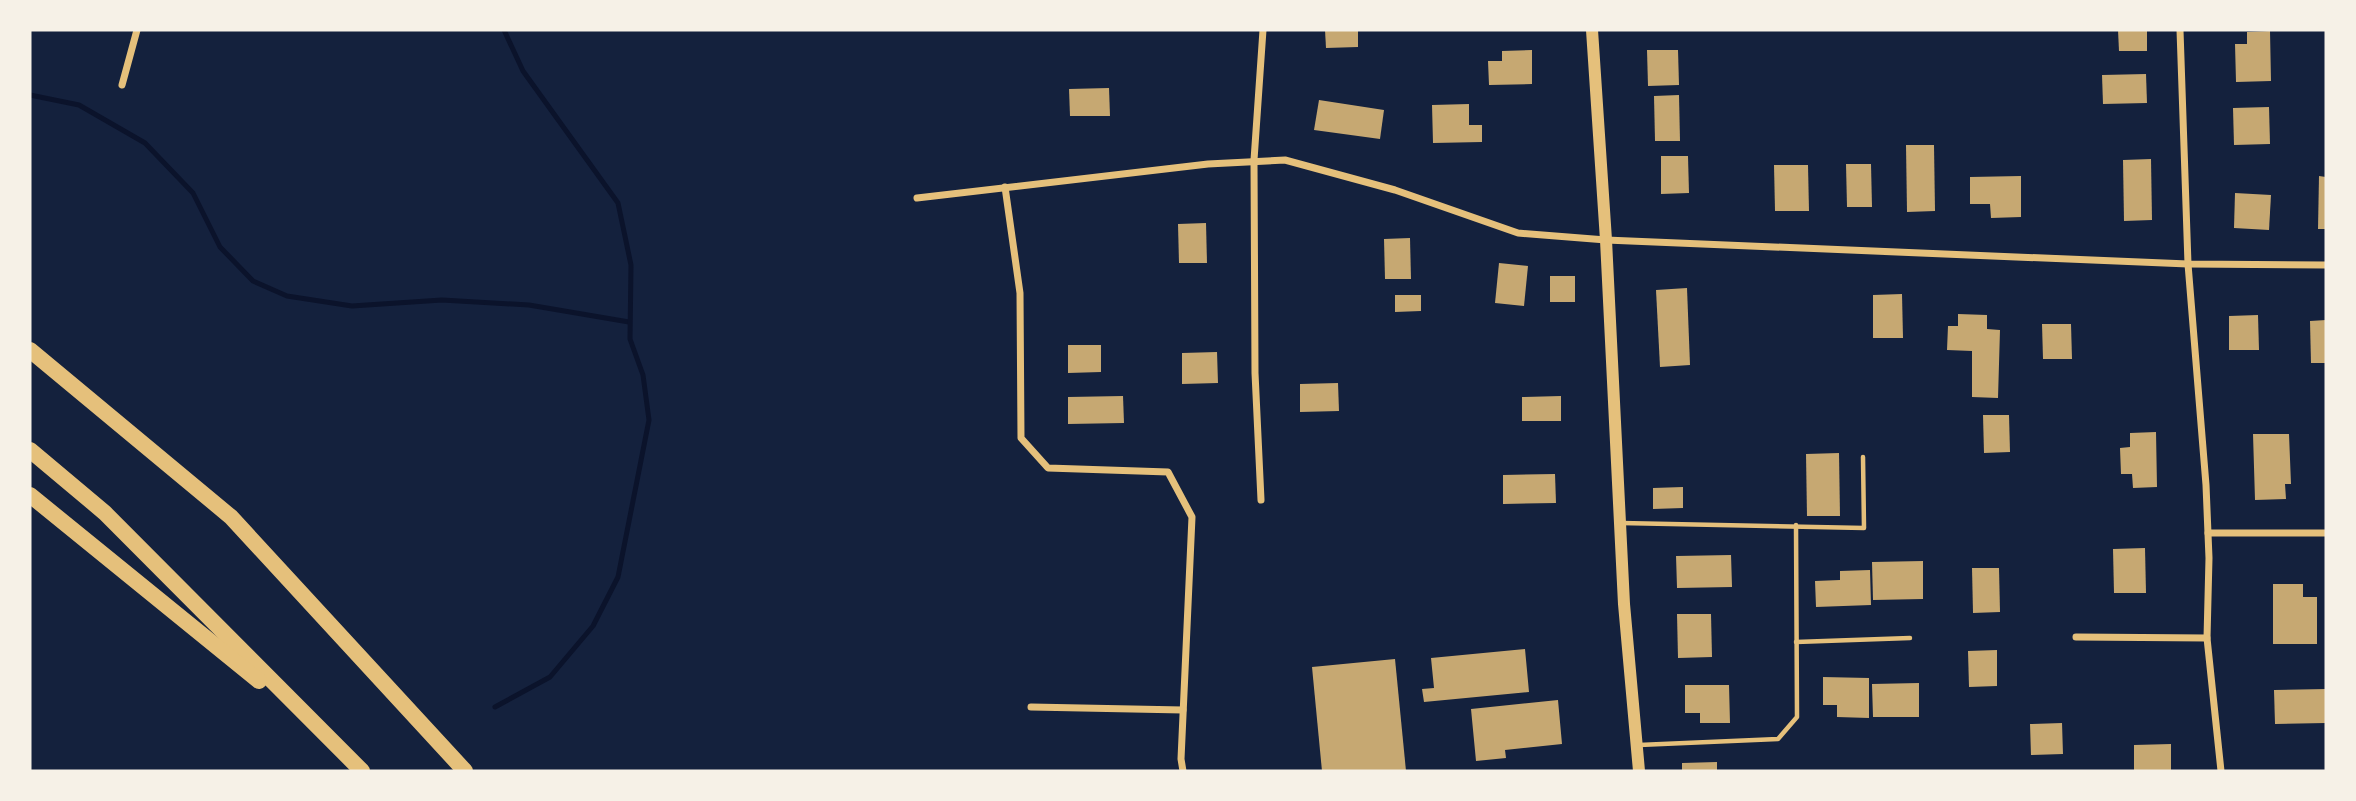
<svg xmlns="http://www.w3.org/2000/svg" width="2356" height="801" font-family="Barlow,sans-serif">
	<rect width="100%" height="100%" fill="#14213d"/>
	<g fill="none" stroke-linecap="round" stroke-linejoin="round">
		<g stroke="#0b132b" stroke-width="5">
			<polyline points="30,95 79,105 145,143 193,193 220,247 253,281 287,296 352,306 442,300 529,305 629,322"/>
			<polyline points="495,707 550,677 593,626 618,577 649,420 643,375 630,339 631,265 618,203 523,71 504,30"/>
		</g>
	</g>
	<g fill="#c6a872">
		<polygon points="1325,30 1358,30 1358,47 1326,48"/>
		<polygon points="2118,30 2147,30 2147,51 2119,51"/>
		<polygon points="2270,31 2271,81 2236,82 2235,44 2247,44 2247,32"/>
		<polygon points="1532,50 1532,84 1489,85 1488,61 1502,61 1502,51"/>
		<polygon points="1647,50 1678,50 1679,85 1648,86"/>
		<polygon points="2146,74 2147,103 2103,104 2102,75"/>
		<polygon points="1109,88 1110,116 1070,116 1069,89"/>
		<polygon points="1679,95 1680,141 1655,141 1654,96"/>
		<polygon points="1319,100 1384,110 1380,139 1314,130"/>
		<polygon points="1469,104 1469,125 1482,125 1482,142 1433,143 1432,105"/>
		<polygon points="2269,107 2270,144 2234,145 2233,108"/>
		<polygon points="1906,145 1934,145 1935,211 1907,212"/>
		<polygon points="1661,156 1688,156 1689,193 1661,194"/>
		<polygon points="2151,159 2152,220 2124,221 2123,160"/>
		<polygon points="1846,164 1871,164 1872,207 1847,207"/>
		<polygon points="1774,165 1808,165 1809,211 1775,211"/>
		<polygon points="2021,176 2021,217 1991,218 1990,204 1970,204 1970,177"/>
		<polygon points="2319,176 2326,177 2326,229 2318,229"/>
		<polygon points="2235,193 2271,195 2269,230 2234,228"/>
		<polygon points="1206,223 1207,263 1179,263 1178,224"/>
		<polygon points="1410,238 1411,279 1385,279 1384,239"/>
		<polygon points="1499,263 1528,266 1524,306 1495,303"/>
		<rect x="1550" y="276" width="25" height="26"/>
		<polygon points="1687,288 1690,365 1660,367 1656,290"/>
		<polygon points="1902,294 1903,338 1873,338 1873,295"/>
		<polygon points="1395,295 1421,295 1421,311 1395,312"/>
		<polygon points="1958,314 1987,315 1987,329 2000,330 1998,398 1972,397 1972,351 1947,350 1948,326 1958,326"/>
		<polygon points="2258,315 2259,350 2229,350 2229,316"/>
		<polygon points="2326,320 2326,363 2311,363 2310,321"/>
		<polygon points="2042,324 2071,324 2072,359 2043,359"/>
		<polygon points="1068,345 1101,345 1101,372 1068,373"/>
		<polygon points="1217,352 1218,383 1182,384 1182,353"/>
		<polygon points="1338,383 1339,411 1300,412 1300,384"/>
		<polygon points="1123,396 1124,423 1068,424 1068,397"/>
		<polygon points="1561,396 1561,421 1522,421 1522,397"/>
		<polygon points="1983,415 2009,415 2010,452 1984,453"/>
		<polygon points="2156,432 2157,487 2133,488 2132,474 2121,474 2120,448 2130,447 2130,433"/>
		<polygon points="2253,434 2289,434 2291,484 2285,484 2286,499 2255,500"/>
		<polygon points="1839,453 1840,516 1807,516 1806,454"/>
		<polygon points="1555,474 1556,503 1503,504 1503,475"/>
		<polygon points="1683,487 1683,508 1653,509 1653,488"/>
		<polygon points="2145,548 2146,593 2114,593 2113,549"/>
		<polygon points="1731,555 1732,587 1677,588 1676,556"/>
		<polygon points="1923,561 1923,599 1873,600 1872,562"/>
		<polygon points="1972,568 1999,568 2000,612 1973,613"/>
		<polygon points="1870,570 1871,605 1816,607 1815,581 1840,580 1840,571"/>
		<polygon points="2273,584 2303,584 2303,597 2317,597 2317,644 2273,644"/>
		<polygon points="1677,614 1711,614 1712,657 1678,658"/>
		<polygon points="1525,649 1529,692 1424,702 1422,689 1434,688 1431,658"/>
		<polygon points="1997,650 1997,686 1969,687 1968,651"/>
		<polygon points="1395,659 1406,771 1322,771 1312,667"/>
		<polygon points="1823,677 1869,678 1869,718 1837,717 1837,705 1823,705"/>
		<polygon points="1919,683 1919,717 1873,717 1872,684"/>
		<polygon points="1685,685 1729,685 1730,723 1700,723 1700,713 1685,713"/>
		<polygon points="2326,689 2326,723 2275,724 2274,690"/>
		<polygon points="1558,700 1562,744 1505,750 1506,758 1476,761 1471,709"/>
		<polygon points="2062,723 2063,754 2031,755 2030,724"/>
		<polygon points="2171,744 2171,771 2134,771 2134,745"/>
		<polygon points="1717,762 1717,771 1682,771 1682,763"/>
	</g>
	<g fill="none" stroke-linecap="round" stroke-linejoin="round">
		<g stroke="#e5c07b" stroke-width="4.5">
			<polyline points="1621,523 1864,528 1863,457"/>
			<polyline points="1796,642 1910,638"/>
			<polyline points="1639,745 1778,739 1797,717 1796,525"/>
		</g>
		<g stroke="#e5c07b" stroke-width="7">
			<polyline points="2180,30 2188,264 2206,485 2209,558 2207,638 2221,771"/>
			<polyline points="122,85 137,30"/>
			<polyline points="1005,187 1020,293 1021,438 1048,468 1168,472 1192,517 1181,759 1183,771"/>
			<polyline points="917,198 1208,164 1285,160 1395,190 1518,233 1606,240 2188,264 2326,265"/>
			<polyline points="1261,500 1255,373 1254,160 1263,30"/>
			<polyline points="2208,533 2326,533"/>
			<polyline points="2076,637 2207,638"/>
			<polyline points="1031,707 1183,710"/>
		</g>
		<polyline stroke="#e5c07b" stroke-width="12" points="1592,30 1606,240 1624,604 1639,771"/>
		<g stroke="#e5c07b" stroke-width="16">
			<polyline points="30,350 231,517 465,771"/>
			<polyline points="30,450 105,513 362,771"/>
			<polyline points="30,495 259,681"/>
		</g>
	</g>
	<rect width="2356" height="801" fill="none" stroke="#f6f1e7" stroke-width="63"/>
</svg>
